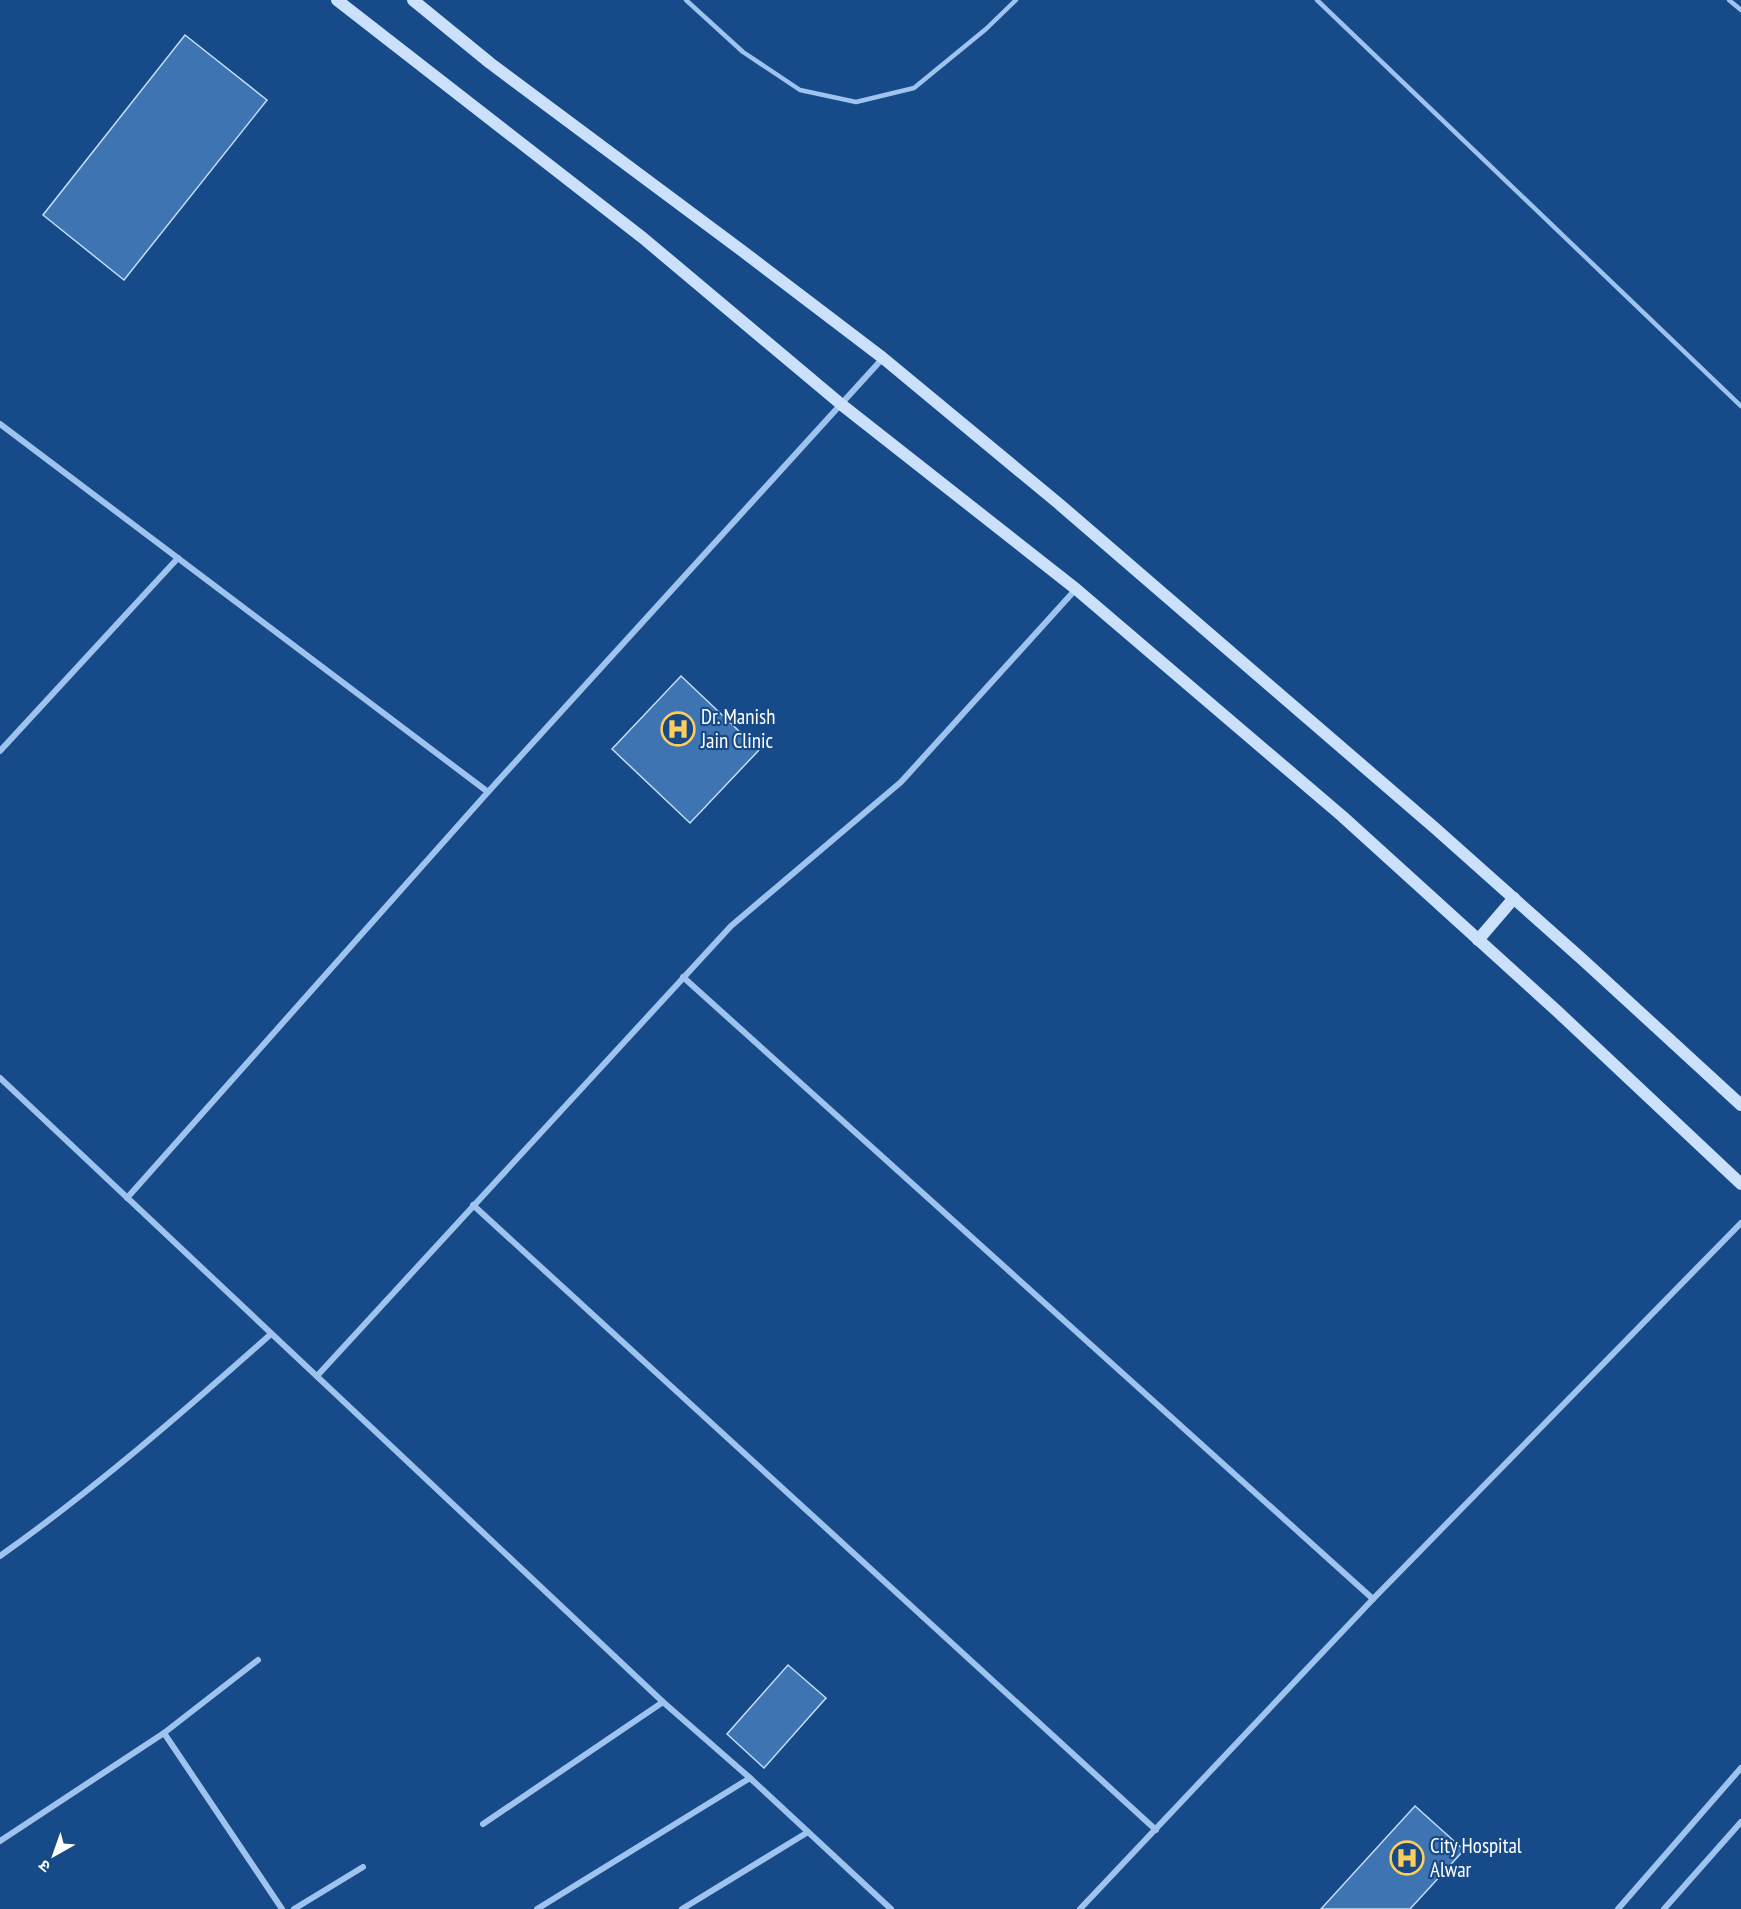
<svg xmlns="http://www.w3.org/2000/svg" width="1741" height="1909" font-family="'PT Sans Narrow','Noto Sans Devanagari',sans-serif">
	<rect width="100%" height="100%" fill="#174a88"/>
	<g fill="#3f74b2" stroke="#c3ddfa" stroke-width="1.5">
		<polygon points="185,35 267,100 124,280 43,215"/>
		<polygon points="681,676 759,750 690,823 612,749"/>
		<polygon points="788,1665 826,1698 764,1768 727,1734"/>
		<polygon points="1415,1806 1464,1850 1410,1909 1321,1909"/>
	</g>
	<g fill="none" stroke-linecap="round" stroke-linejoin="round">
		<g stroke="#9ec3ee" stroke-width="4.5">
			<polyline points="686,0 743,52 800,90 856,102 914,88 986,29 1016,0"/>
			<polyline points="1317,0 1741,406"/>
			<polyline points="1729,0 1741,10"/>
		</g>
		<g stroke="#9ec3ee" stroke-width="6">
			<polyline points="0,424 488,792"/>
			<polyline points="0,751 178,558"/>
			<polyline points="683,977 1373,1599"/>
			<polyline points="0,1078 663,1702 750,1778 891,1909"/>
			<polyline points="127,1198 488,792 883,358"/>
			<polyline points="473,1205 1156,1830"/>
			<polyline points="317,1376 731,926 901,782 1076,589"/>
			<path d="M0,1556C96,1488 183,1412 271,1334"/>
			<polyline points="164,1733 282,1909"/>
			<polyline points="483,1824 663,1702"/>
			<polyline points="0,1841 164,1733 258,1660"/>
			<polyline points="294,1909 363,1867"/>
			<polyline points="537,1909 750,1778"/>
			<polyline points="682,1909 808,1832"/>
			<polyline points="1080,1909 1373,1599 1741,1223"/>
			<polyline points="1618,1909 1741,1768"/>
			<polyline points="1664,1909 1741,1822"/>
		</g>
		<g stroke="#cbe0fa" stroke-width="12">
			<polyline points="337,0 643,238 842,405 1076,589 1342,816 1557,1011 1741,1184"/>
			<polyline points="413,0 490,63 741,250 883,358 1058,503 1436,829 1583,960 1741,1105"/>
			<polyline points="1478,940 1514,898"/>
		</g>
	</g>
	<defs>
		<symbol id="hospital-ring" viewBox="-11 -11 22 22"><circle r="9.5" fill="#174a88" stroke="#ffcd5b" stroke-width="1.5"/><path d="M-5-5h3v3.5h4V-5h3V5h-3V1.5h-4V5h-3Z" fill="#ffcd5b"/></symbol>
	</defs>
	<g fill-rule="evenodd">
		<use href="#hospital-ring" x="659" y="710" width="38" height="38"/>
		<use href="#hospital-ring" x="1388" y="1839" width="38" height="38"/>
	</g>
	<g text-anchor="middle" stroke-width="4.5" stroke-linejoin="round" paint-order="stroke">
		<g font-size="21" fill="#fff" stroke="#174a88" text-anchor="start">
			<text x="701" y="724">Dr. Manish<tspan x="701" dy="24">Jain Clinic</tspan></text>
			<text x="1430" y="1853">City Hospital<tspan x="1430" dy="24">Alwar</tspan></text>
		</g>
	</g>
	<g transform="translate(54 1855) rotate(220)" stroke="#174a88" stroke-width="4.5" paint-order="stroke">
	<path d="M0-4.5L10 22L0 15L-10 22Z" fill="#ffffff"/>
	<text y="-9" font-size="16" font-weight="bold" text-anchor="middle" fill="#ffffff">उ</text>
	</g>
</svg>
